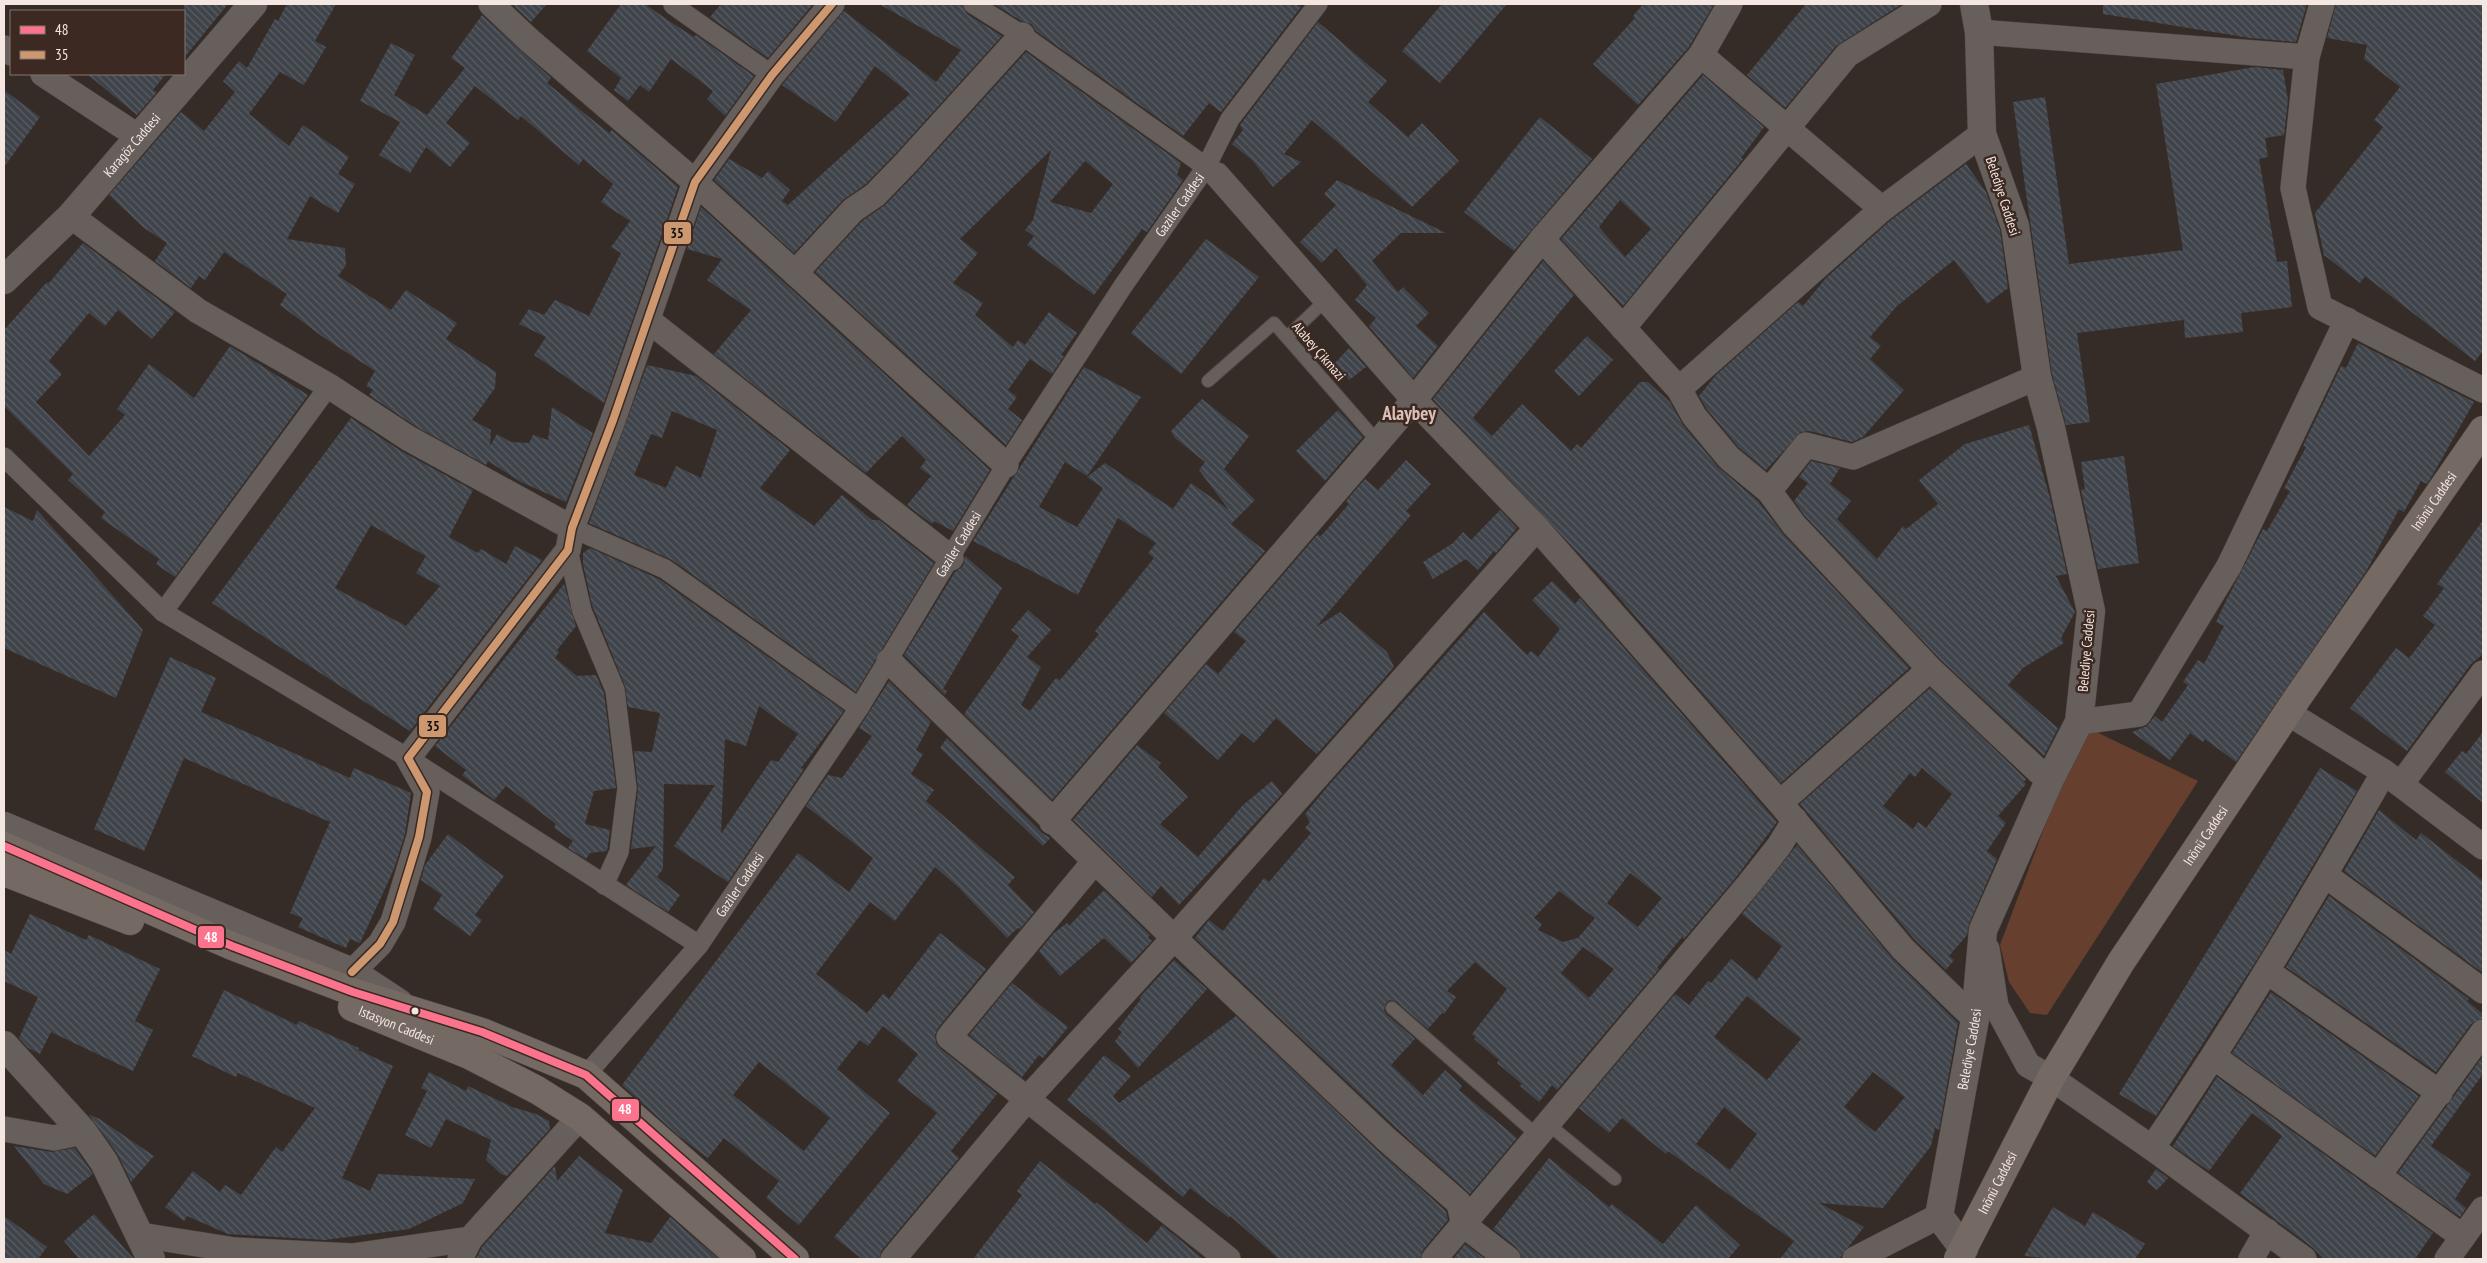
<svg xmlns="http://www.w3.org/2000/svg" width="2487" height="1263" font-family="'PT Sans Narrow',sans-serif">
	<defs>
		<pattern id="building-back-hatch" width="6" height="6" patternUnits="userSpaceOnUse" patternTransform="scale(1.25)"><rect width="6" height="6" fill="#3f434a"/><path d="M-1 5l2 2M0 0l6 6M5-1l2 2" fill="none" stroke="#5b5e64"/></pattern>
	</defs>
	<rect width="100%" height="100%" fill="#362c27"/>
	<polygon fill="#663f2e" points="2086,727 2198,781 2047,1015 2030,1013 2009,982 2000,945 2069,762"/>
	<g fill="url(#building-back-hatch)" fill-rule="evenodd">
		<polygon points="184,4 228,4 184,58"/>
		<polygon points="287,4 336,4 315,41 326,47 304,85 280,72 249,114 289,146 303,125 349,157 338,174 355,184 338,213 310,196 287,239 345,248 346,265 338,276 391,310 406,290 457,323 446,339 496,372 495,388 472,420 491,430 490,446 497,434 511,442 529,443 533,435 548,440 552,407 593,433 566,502 521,482 488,461 486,465 415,426 369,395 373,390 366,386 375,371 323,337 280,305 287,294 224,252 205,280 199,276 191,288 155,261 167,243 144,228 109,195 181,112 204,131 235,92 223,81 239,61 247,68 275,19 278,21"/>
		<polygon points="512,4 547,4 531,22"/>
		<polygon points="621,4 645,4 669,21 694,37 696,35 754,76 725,116 707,99 713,91 671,59 649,92 640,85 628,101 614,90 621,78 587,51"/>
		<polygon points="721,4 813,4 768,58 710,17"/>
		<polygon points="879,4 962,4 967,14 1002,36 897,152 866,184 843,200 794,253 714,180 729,159 762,178 768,171 790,190 782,201 788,205 910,94 875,66 836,122 782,85 844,11 936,82 961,50"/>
		<polygon points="994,4 1297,4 1301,7 1221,112 1209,103 1183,136 1036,31 1031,24 1021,21"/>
		<polygon points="1442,4 1507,4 1440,83 1402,51"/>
		<polygon points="1643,4 1714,4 1689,47 1638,105 1593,64 1635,18 1633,16"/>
		<polygon points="1806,4 1902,4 1836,46 1785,108 1747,75"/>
		<polygon points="2103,4 2307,4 2296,42 2250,38 2103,14"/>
		<polygon points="2336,4 2483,4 2483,351 2475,361 2365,276 2360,283 2324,255 2315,213 2383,127 2374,120 2400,87 2364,59 2367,45 2327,38"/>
		<polygon points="482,15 551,78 547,83 609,133 612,130 678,187 604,403 534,355 546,337 519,324 529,309 544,315 555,300 589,316 621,253 611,247 630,221 601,202 613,184 583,159 579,165 521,116 518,120 475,86 446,123 470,143 450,167 426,147 410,173 379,155 400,122 360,101 391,43 415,55 394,95 427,115 465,68 451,58"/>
		<polygon points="1318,22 1387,81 1368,102 1408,137 1422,123 1459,161 1412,207 1312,120 1284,154 1301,162 1273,187 1253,161 1232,144 1243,130 1240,125"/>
		<path d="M1026,52L1181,163L1177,175L1183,180L1147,232L1142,229L1094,295L1027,245L1034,236L1025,230L1033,220L1051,150L960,239L978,253L953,283L983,303L975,315L1013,347L1018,340L1025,345L1049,312L1077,333L1061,355L1064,356L1052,374L1030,359L1008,390L1017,397L1008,409L1022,420L1006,445L815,272L862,221L885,205L917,172ZM1085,161L1113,184L1091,213L1050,202Z"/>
		<polygon points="2255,67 2283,70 2288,100 2284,135 2265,138 2268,157 2259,159 2277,262 2287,261 2292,307 2241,313 2243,332 2185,338 2184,320 2077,333 2090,422 2066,425 2052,374 2013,102 2045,97 2069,264 2183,250 2156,84"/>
		<polygon points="87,74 166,74 153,90 157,92 137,115"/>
		<path d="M1703,75L1764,127L1741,158L1743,159L1623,306L1561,239ZM1620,200L1651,229L1625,257L1599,227Z"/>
		<polygon points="4,90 40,117 4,167"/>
		<polygon points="1540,117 1592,159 1514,251 1464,212"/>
		<polygon points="1966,164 1986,192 2000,230 2008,288 1987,304 1954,260 1897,306 1870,337 1881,346 1870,359 1904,390 1863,437 1852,442 1810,431 1801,432 1766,470 1739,448 1706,408 1699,396 1716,375 1798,302 1803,306 1826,278 1891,220"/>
		<polygon points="1337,180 1446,233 1401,233 1372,261 1398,292 1403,287 1429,313 1416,326 1438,346 1413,378 1369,326 1376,318 1355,300 1367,285 1336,248 1322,263 1300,242 1336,205 1324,194"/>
		<polygon points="701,207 990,470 953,531 934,521 932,524 907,505 931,476 920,468 926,460 902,436 866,473 714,354 751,310 707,280 722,259 687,249"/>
		<polygon points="1206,239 1259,277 1181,374 1131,333"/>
		<polygon points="83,243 175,312 152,339 118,310 105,326 89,313 49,361 62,374 36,402 89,456 125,415 117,409 149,364 194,398 230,346 308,395 175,577 156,564 159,559 101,518 105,512 68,480 73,474 4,406 4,330 47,282 48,284"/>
		<polygon points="1543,261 1574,295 1473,418 1492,436 1522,404 1571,451 1577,444 1581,448 1640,382 1648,382 1670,402 1683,425 1718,467 1758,501 1784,535 1909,668 1781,783 1601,577 1433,399"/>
		<polygon points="1587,336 1613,360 1579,396 1554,371"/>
		<polygon points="2358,343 2474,402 2432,476 2427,484 2421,481 2404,512 2399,509 2367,570 2236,762 2205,739 2203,742 2190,733 2170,760 2132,732 2147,726 2155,716 2162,722 2188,685 2183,682 2198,660 2204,664 2224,626 2216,622 2227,599 2263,529 2267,531 2290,491 2284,488 2306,447 2303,446 2341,366 2346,368"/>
		<polygon points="1349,348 1366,367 1349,380 1335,363"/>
		<path d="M647,365L696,376L790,450L760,488L814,526L842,495L872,520H879L934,563L856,692L672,560L589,523ZM672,411L717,430L701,478L676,466L666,488L634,475L651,434L662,438Z"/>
		<polygon points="1084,367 1141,397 1087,476 1065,462 1039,507 1077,527 1103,488 1087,477 1105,463 1173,509 1191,483 1229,510 1199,470 1205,462 1175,438 1171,431 1202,399 1249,436 1224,469 1255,500 1231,524 1265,551 1052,800 964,714 1019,636 1011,630 1028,610 1051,630 1027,657 1041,667 1021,705 1030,711 1056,678 1060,680 1099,634 1095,631 1154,558 1148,553 1156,543 1118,518 1078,595 973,541"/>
		<polygon points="1338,410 1363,437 1325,481 1296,451"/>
		<path d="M351,418L401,451L473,490L449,537L478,553L481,549L506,564L515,546L542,560L410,731L212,603ZM371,525L426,556L416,573L440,586L406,626L335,588Z"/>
		<polygon points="2029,425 2050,498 2067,574 2056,576 2075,612 2061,638 2064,643 2023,668 2008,685 2058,728 2044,756 1940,659 1805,516 1794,501 1808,483 1799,477 1811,461 1840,468 1830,484 1851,501 1837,519 1877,559 1903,526 1906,529 1938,504 1919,480 1965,444"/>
		<polygon points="2124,456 2139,563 2098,569 2081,490 2085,489 2081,462"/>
		<polygon points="1406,460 1431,484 1406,511 1411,515 1316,627 1340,612 1387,652 1394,667 1317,754 1276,718 1254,743 1242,733 1218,760 1164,713 1206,664 1218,674 1246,641 1234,632 1317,535 1321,536 1349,504 1346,501 1365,479 1378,490"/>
		<polygon points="4,507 33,521 37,510 143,630 116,698 4,648"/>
		<polygon points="1500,510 1517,528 1496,553 1494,551 1478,570 1466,559 1433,579 1423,562 1453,543 1463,532 1471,540"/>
		<polygon points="2483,520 2483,654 2471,664 2407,751 2350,708 2396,648 2409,658 2435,625 2423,616 2444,588 2437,584"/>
		<path d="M590,548L659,579L844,711L801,768L804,769L728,882L674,846L715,785L664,784L663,869L657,877L680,895L668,912L626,885L656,846L631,849L638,789L634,751L652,752L660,713L628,707L625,686L592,605L583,564V553ZM759,706L798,734L778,762L771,760L721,834L725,739L746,746Z"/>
		<polygon points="965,556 1002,588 943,689 947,691 945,695 904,655 955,572 963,566"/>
		<path d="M1552,581L1575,604L1580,598L1777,822L1738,875L1684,939L1682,937L1657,968L1659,969L1557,1090L1552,1085L1539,1102L1520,1086L1522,1084L1497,1063L1499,1060L1474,1039L1476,1037L1472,1034L1507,989L1475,962L1447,991L1456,997L1444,1014L1442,1013L1428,1029L1397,1002L1390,1000L1386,1003L1384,1010L1386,1014L1415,1039L1391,1065L1423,1095L1445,1070L1462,1086L1459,1090L1517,1138L1470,1194L1395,1127L1195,938L1209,920L1223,931L1264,878L1269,882L1311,833L1305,828L1310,822L1305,814L1328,786L1484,612L1527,655L1531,651L1538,657L1560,629L1532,600ZM1630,873L1662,898L1638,927L1607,903ZM1559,891L1595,918L1578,938L1563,942L1538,930L1542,924L1534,918ZM1583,947L1614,969L1589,998L1561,973Z"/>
		<polygon points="564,584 576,626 557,650 559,652 555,658 577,676 596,675 604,693 616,788 594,791 585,824 610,830 607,851 590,853 586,859 568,848 573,841 554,828 556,824 506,786 494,800 462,775 466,770 435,746"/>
		<polygon points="170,657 216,678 201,712 350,778 354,768 411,793 405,834 394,869 360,943 350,939 346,948 298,927 303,918 290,913 330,822 184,758 144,851 94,829"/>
		<path d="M889,681L931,722L916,750L923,754L911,774L934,790L926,801L1015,877L1008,885L1034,912L1020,929L1018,928L1007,938L958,887L935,867L895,921L870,902L816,974L867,1013L883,994L889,999L940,933L986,969L938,1028L935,1035L936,1043L940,1048L997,1094L951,1151L959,1158L882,1250L879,1259H862L834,1237L937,1113L897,1081L918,1054L883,1026L868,1046L860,1040L837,1069L890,1113L799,1225L766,1198L779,1181L724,1138L708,1158L680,1137L622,1085L798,853L849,892L873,858L806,806L828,775L842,778L872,736L859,728ZM759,1062L830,1118L804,1151L733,1095Z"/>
		<path d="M1930,688L2026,779L2024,782L2026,784L1998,816L2006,823L1987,851L1997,859L1969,924L1967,935L1949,956L1954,960L1946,970L1914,939L1800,804ZM1922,768L1952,794L1926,828L1918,822L1913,829L1883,806L1910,773L1915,777Z"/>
		<polygon points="2483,732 2483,803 2445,772 2462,751 2466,754"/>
		<polygon points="947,738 1042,833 1050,838 1043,846 940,748"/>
		<polygon points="1137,745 1161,763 1158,767 1188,797 1160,824 1198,857 1243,805 1272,781 1282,794 1179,905 1161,886 1152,897 1073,820"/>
		<polygon points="2320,768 2357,791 2260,955 2156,1116 2119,1094"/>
		<polygon points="2379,810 2416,840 2421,833 2483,881 2483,973 2344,871"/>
		<polygon points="448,834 504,876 475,915 482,920 470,936 433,909 442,895 421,880 425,865"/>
		<path d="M1797,845L1892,958L1958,1023L1939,1130L1935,1128L1931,1146L1883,1208L1819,1203L1864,1227L1839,1259H1780L1794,1241L1668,1151L1666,1154L1622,1118L1609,1133L1579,1108L1675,994L1689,1005L1708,981L1711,983L1731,959L1757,980L1782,946L1742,914ZM1747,996L1801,1039L1767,1080L1714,1037ZM1873,1072L1905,1097L1875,1132L1844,1107ZM1724,1107L1757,1134L1730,1170L1696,1144Z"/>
		<polygon points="1104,890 1150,935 1148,938 1152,941 1131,963 1104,938 1060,976 1039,951 1054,933 1067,923 1069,926"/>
		<polygon points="2329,896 2469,999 2467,1001 2483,1014 2483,1018 2471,1024 2436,1072 2286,967"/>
		<polygon points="30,914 86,940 89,935 160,969 135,1021 153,1030 133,1071 51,1032 40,1054 28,1048 19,1038 38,997 4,981 4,950 11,954"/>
		<polygon points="1174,960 1207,989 1138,1068 1115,1041 1122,1032 1118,1029 1141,999 1140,997"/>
		<polygon points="1012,983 1068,1027 1043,1058 1039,1055 1022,1077 969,1035"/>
		<polygon points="224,990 297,1025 299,1021 359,1048 358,1050 393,1066 342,1178 370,1191 378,1174 475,1179 463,1203 409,1229 325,1240 228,1234 187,1216 184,1221 165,1207 193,1171 220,1192 225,1185 241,1195 276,1147 282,1152 315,1108 238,1073 236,1077 192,1056"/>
		<polygon points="2271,992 2419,1096 2375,1156 2232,1053"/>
		<polygon points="1236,1016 1375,1148 1446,1211 1448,1220 1423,1250 1420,1259 1279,1259 1230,1216 1229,1218 1190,1188 1183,1197 1067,1100 1104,1055 1131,1076 1113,1096 1119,1103"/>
		<polygon points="2483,1056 2483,1074 2431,1146 2471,1174 2455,1199 2466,1208 2460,1217 2398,1173"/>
		<polygon points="429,1072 466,1091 468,1086 512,1107 536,1114 549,1121 550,1129 507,1176 501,1174 486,1160 491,1140 446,1119 431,1148 405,1135 427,1091 421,1088"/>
		<polygon points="2217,1077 2433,1233 2415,1259 2324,1259 2312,1247 2240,1193 2282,1136 2252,1113 2209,1171 2173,1146"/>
		<polygon points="89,1115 98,1118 154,1156 131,1182 117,1153"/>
		<polygon points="14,1146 52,1152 75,1148 93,1174 67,1194 44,1184"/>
		<polygon points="579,1156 623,1190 605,1233 651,1243 670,1217 719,1259 476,1259 482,1247 555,1166 557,1181"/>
		<polygon points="1549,1158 1609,1207 1612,1204 1663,1244 1696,1205 1740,1245 1728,1259 1522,1259 1517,1248 1493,1229"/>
		<polygon points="1040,1161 1095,1204 1096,1202 1147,1243 1162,1225 1203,1259 973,1259 1022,1195 1017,1191"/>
		<polygon points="2156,1169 2168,1178 2157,1190 2147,1182"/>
		<polygon points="2053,1207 2085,1226 2093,1212 2145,1244 2135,1259 2052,1259 2024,1256"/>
		<polygon points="94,1214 134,1259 79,1259 64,1241"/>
		<polygon points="4,1216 47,1247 38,1259 4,1259"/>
		<polygon points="1465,1244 1485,1259 1453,1259"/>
	</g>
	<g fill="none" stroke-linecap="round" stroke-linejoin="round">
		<defs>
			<g id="service">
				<polyline points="1287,337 1327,299"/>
				<polyline points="1208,381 1274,323 1378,442"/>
				<polyline points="1392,1008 1538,1136"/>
				<polyline points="1548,1124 1615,1179"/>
			</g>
			<g id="pedestrian">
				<polyline points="973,4 1022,35 1216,174"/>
				<polyline points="673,5 772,75"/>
				<polyline points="4,457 163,612 408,758 699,945"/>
				<polyline points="572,528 665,569 859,708"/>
				<polyline points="568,550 582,611 615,690 627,788 619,852 604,885"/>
				<polyline points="163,612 329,386"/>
				<path id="s1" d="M586,1075L699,945L859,708L1006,465L1123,286L1206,167L1230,119L1318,4"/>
			</g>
			<g id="minor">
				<polyline points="491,4 529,40 695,182 1006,465"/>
				<polyline points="2322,4 2307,57 2293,188 2320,307 2483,390"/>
				<polyline points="1979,32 2307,57"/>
				<polyline points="4,48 11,53"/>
				<polyline points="1701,55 1882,209"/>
				<polyline points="43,74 139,137"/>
				<polyline points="1217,175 1414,400 1537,528 1780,803 1903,949 1975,1019"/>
				<polyline points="71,216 198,311 329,386 408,438 572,528"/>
				<polyline points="1542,239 1679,389 1694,416 1729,458 1769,491 1794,525 1930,669 2049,781"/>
				<polyline points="795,273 853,210 875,195 907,162 1022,35"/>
				<polyline points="648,320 951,558"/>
				<polyline points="1623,328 1847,55 1929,4"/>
				<polyline points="1679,389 1882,209 1982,134"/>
				<polyline points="1769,491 1806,445 1853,457 2037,377"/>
				<polyline points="889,661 1174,938 1385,1138 1459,1203 1464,1225 1508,1259"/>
				<polyline points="2288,713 2384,772 2483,847"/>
				<polyline points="2079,722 2139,714 2229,566 2347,320"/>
				<polyline points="2401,784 2483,673"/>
				<polyline points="1780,803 1930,669"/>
				<polyline points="1052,822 1414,400 1542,239 1701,55 1730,4"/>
				<polyline points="1094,862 949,1037 1228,1259"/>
				<polyline points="2325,875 2483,991"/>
				<polyline points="1987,949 1996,1006 2028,1065 2051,1078 2152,1148 2304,1259"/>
				<polyline points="352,972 380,944 393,922 419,837 427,792 408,758 568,550 572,528 613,420 695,182 772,75 832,4"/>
				<polyline points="2268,972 2440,1093"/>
				<polyline points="2214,1057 2463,1237"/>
				<polyline points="4,1129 54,1138 83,1132"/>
				<path d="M2152,1148C2236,1026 2311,900 2384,772"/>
				<polyline points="2378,1176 2483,1032"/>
				<polyline points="140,1235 235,1250 352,1256 470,1239"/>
				<polyline points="460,1259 470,1239 580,1117"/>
				<polyline points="893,1259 1028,1098 1174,938 1537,528"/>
				<polyline points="1434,1259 1749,884 1779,846 1795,820"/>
				<polyline points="1855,1259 1939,1216"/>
				<polyline points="2251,1259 2267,1231"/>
				<polyline points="2447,1259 2483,1209"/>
			</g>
			<g id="tertiary">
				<path id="s2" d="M4,280L71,216L253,4"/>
				<polyline points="4,1045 83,1132 104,1162 151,1259"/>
				<path id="s3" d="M1964,1249L1939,1216L1975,1019L1983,930L2049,781L2079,722L2091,611L2051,428L2037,377L2015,226L1982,134L1979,32L1974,4"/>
			</g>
			<polyline id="secondary" points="4,826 352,972 399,1003"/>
			<g id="primary">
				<polyline points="4,846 232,946 353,992 482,1032 586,1075 795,1259"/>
				<polyline points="4,872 130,921"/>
				<path id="s4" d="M352,1007L469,1055L537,1090L580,1117L742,1259"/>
				<path id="s5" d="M1958,1259L2051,1078L2121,962L2296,700L2483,430"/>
			</g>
		</defs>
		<use href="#service" stroke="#504743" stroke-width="14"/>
		<use href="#pedestrian" stroke="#504743" stroke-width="20"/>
		<use href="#minor" stroke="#504743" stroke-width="26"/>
		<use href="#tertiary" stroke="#504743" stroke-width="29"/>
		<use href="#secondary" stroke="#504743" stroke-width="29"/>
		<use href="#primary" stroke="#504743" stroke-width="29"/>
		<use href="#service" stroke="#675f5c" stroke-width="12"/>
		<use href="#pedestrian" stroke="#675f5c" stroke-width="19"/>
		<use href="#minor" stroke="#675f5c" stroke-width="25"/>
		<use href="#tertiary" stroke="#675f5c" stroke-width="28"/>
		<use href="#secondary" stroke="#675f5c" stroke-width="28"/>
		<use href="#primary" stroke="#756963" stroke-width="28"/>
		<defs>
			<polyline id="bus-1" points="4,846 232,946 353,992 482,1032 586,1075 795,1259"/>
			<polyline id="bus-2" points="352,972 380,944 393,922 419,837 427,792 408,758 568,550 572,528 613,420 695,182 772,75 832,4"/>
		</defs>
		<use href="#bus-1" stroke="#3c2921" stroke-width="11"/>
		<use href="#bus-2" stroke="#3c2921" stroke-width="11"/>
		<use href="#bus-1" stroke="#fc738d" stroke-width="8"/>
		<use href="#bus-2" stroke="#cd976f" stroke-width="8"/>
	</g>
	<circle fill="#f4e7e2" stroke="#3c2921" stroke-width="2" cx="415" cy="1011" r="4.5"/>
	<g text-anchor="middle" stroke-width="5" stroke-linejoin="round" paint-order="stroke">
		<g font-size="14" fill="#f4e7e2" stroke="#3c2921">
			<text dy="5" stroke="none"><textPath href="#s2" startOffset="186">Karagöz Caddesi</textPath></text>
			<text transform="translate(2003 196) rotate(72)" y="5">Belediye Caddesi</text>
			<text dy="5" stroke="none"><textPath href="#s1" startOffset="1055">Gaziler Caddesi</textPath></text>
			<text transform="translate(1319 351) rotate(49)" y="5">Alabey Çikmazi</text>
			<text dy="5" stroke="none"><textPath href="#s5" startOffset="896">Inönü Caddesi</textPath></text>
			<text dy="5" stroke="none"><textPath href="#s1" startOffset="650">Gaziler Caddesi</textPath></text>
			<text transform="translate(2086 651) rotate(-85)" y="5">Belediye Caddesi</text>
			<text dy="5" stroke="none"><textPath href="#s5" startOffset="491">Inönü Caddesi</textPath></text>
			<text dy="5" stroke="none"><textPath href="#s1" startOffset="245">Gaziler Caddesi</textPath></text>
			<text dy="5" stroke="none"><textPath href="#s4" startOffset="48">Istasyon Caddesi</textPath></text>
			<text dy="5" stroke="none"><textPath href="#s3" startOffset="211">Belediye Caddesi</textPath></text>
			<text dy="5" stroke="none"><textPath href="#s5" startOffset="86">Inönü Caddesi</textPath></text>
		</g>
		<g font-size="19" font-weight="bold" fill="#dac1b7" stroke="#3c2921">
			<text x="1409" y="420">Alaybey</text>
		</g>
	</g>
	<g stroke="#3c2921" stroke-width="2">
		<rect x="663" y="221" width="29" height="24" rx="5" fill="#cd976f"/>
		<rect x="418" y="714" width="29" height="24" rx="5" fill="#cd976f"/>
		<rect x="197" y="925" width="28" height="24" rx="5" fill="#fc738d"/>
		<rect x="611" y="1098" width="29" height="24" rx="5" fill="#fc738d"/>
	</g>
	<g font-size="14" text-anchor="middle" font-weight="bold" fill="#fff">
		<text x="211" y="942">48</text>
		<text x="625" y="1114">48</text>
	</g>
	<g font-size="14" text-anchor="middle" font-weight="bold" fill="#111">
		<text x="677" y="238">35</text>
		<text x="433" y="731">35</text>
	</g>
	<rect width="2487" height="1263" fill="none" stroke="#f4e7e2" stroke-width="10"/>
	<rect x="10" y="10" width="175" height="65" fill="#3c2921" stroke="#86756e"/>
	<rect x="20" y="26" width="25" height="8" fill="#fc738d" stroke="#86756e"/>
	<text x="55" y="35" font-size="15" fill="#f4e7e2">48</text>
	<rect x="20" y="51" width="25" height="8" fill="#cd976f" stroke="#86756e"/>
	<text x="55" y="60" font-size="15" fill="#f4e7e2">35</text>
</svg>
